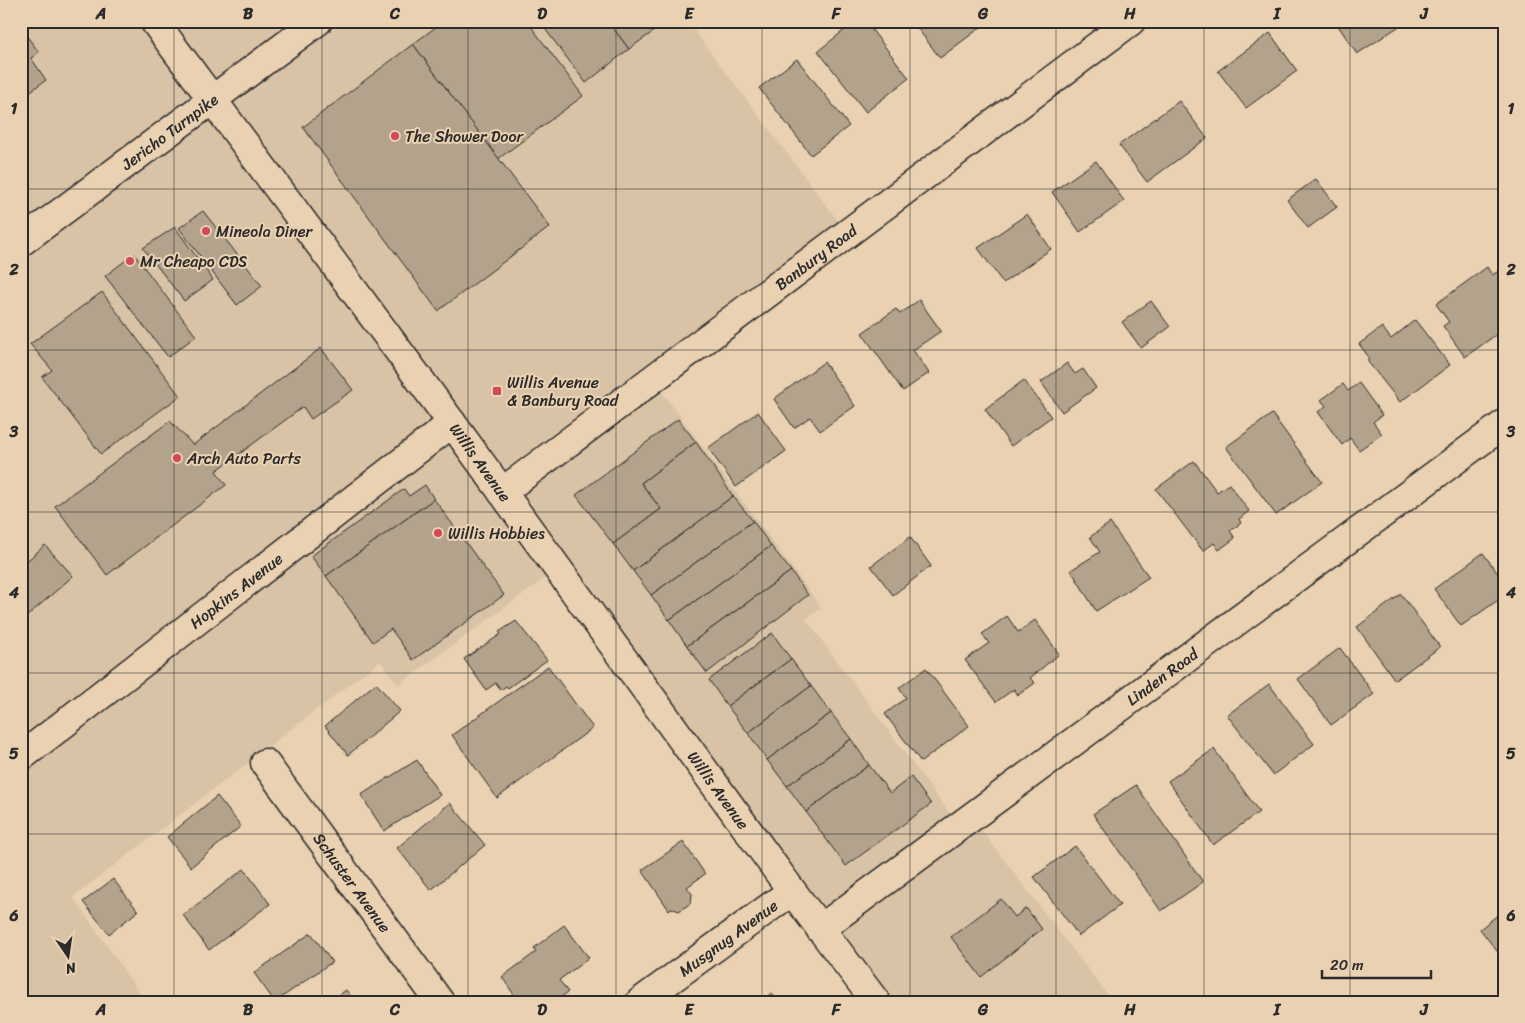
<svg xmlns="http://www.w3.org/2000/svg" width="1525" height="1023" font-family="Sriracha,sans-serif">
	<rect width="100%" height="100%" fill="#e9d1b1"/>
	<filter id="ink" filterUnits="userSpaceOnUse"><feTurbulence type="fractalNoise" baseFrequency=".02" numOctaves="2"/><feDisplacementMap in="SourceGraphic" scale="10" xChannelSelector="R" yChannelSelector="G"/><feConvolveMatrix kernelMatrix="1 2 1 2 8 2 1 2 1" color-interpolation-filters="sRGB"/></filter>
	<g filter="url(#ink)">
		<polygon fill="#d9c3a6" points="21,21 687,21 848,234 653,380 821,607 806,619 959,826 971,817 1113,1002 876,1002 558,569 398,685 380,661 73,897 146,1002 24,1002 21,997"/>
		<g fill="#b4a38c" stroke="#2b2b2b">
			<polygon points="444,21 527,21 583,96 498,159 413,44"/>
			<polygon points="539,21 608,21 629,49 586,83"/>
			<polygon points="608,21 650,21 657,29 629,49"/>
			<polygon points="856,21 865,21 909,78 866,112 818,51"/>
			<polygon points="912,21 983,21 985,24 940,58"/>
			<polygon points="1335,21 1403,21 1404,23 1357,54"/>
			<polygon points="1270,33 1297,71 1246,108 1218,71"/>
			<polygon points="25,34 39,52 31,58 46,80 21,98 21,37"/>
			<polygon points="413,44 550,227 438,311 303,127"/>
			<polygon points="797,59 849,126 811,155 759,88"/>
			<polygon points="1179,101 1207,138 1147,182 1119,145"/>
			<polygon points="1096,161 1124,201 1080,232 1052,192"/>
			<polygon points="1316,179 1337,207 1308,228 1287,200"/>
			<polygon points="203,211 262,286 237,305 179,228"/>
			<polygon points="1027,214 1051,249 1003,283 978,248"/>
			<polygon points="175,227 213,280 184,301 143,248"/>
			<polygon points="134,254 196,336 168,357 105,276"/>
			<polygon points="1487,267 1492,275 1499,271 1504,278 1504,329 1465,357 1443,326 1449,322 1436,304"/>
			<polygon points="102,292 180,396 101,454 42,377 52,370 30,344"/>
			<polygon points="919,300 941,331 913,350 929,373 903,391 862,333 896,309 900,314"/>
			<polygon points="1151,301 1170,327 1141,348 1122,322"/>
			<polygon points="1415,320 1450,365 1400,402 1368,362 1368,356 1359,344 1382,327 1391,339"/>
			<polygon points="321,348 353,390 311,419 303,407 216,471 226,485 107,575 55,506 170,421 193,445"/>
			<polygon points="824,362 855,406 820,431 810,417 794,428 774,399"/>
			<polygon points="1067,363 1075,374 1083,369 1096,388 1062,412 1041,382"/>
			<polygon points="1024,380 1051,417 1011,446 985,409"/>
			<polygon points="1359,383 1382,415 1373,422 1382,434 1359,450 1350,438 1342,445 1318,412 1326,406 1321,400 1343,384 1348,391"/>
			<polygon points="758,412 786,451 736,487 708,448"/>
			<polygon points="1272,414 1322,482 1276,515 1226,447"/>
			<polygon points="678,419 696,442 641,483 661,509 613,544 576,495"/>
			<polygon points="696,442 733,496 633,571 613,544 661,509 641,483"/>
			<polygon points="1194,461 1217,492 1229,484 1249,511 1239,519 1241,523 1230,531 1235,538 1219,550 1214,543 1203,551 1156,489"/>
			<polygon points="425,485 434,499 326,576 311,556 404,489 409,496"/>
			<polygon points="733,496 753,521 651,595 633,571"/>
			<polygon points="434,499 504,595 413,660 391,629 373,642 326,576"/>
			<polygon points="753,521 771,546 669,620 651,595"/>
			<polygon points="1110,523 1149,577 1096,611 1071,570 1100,552 1090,537"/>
			<polygon points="910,537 931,566 893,595 871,566"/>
			<polygon points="45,545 73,576 26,617 21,612 21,566"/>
			<polygon points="771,546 791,571 687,646 669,620"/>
			<polygon points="1483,553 1504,582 1504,596 1461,626 1434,589"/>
			<polygon points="791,571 808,595 707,673 687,646"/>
			<polygon points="1401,594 1440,647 1395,680 1357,627"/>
			<polygon points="1007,616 1018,632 1035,620 1059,654 1030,678 1035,683 1018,695 1014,689 996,702 965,660 989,643 982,634"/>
			<polygon points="516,621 547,660 508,688 506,686 501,690 496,683 486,690 464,659 501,634 499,632"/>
			<polygon points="772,633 791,659 727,706 709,680"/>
			<polygon points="1340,648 1374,694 1331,725 1298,679"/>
			<polygon points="791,659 811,686 748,733 727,706"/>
			<polygon points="548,666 593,728 497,798 452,735"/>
			<polygon points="926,668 969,726 921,762 885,714 906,698 899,688"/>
			<polygon points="376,683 400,711 348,755 325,726"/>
			<polygon points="1269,684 1314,744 1273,775 1227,715"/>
			<polygon points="811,686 831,713 767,760 748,733"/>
			<polygon points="831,713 851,739 787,786 767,760"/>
			<polygon points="851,739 869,765 806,812 787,786"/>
			<polygon points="1214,749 1259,812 1213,845 1168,781"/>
			<polygon points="417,760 440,795 384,831 361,795"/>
			<polygon points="869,765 890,793 911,777 931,804 846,866 806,812"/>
			<polygon points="1136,785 1203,882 1161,911 1093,814"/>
			<polygon points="217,796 241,826 191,867 167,837"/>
			<polygon points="450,803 485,845 431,890 397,848"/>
			<polygon points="683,842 705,874 687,887 692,894 691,903 679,911 671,908 669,910 642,870"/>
			<polygon points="1075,846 1120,905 1079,936 1034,877"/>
			<polygon points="244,869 270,904 209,950 183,915"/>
			<polygon points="113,879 138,911 109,934 83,902"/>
			<polygon points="1001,899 1015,917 1026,908 1042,929 981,977 951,937"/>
			<polygon points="1504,910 1504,960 1480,929"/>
			<polygon points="564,925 589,958 559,980 568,992 555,1002 519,1002 502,977 536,952 534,948"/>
			<polygon points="311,933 332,962 275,1002 254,973"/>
			<polygon points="346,990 355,1002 330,1002"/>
			<polygon points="772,993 778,1002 760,1002"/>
		</g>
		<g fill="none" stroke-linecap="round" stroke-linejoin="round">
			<defs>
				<g id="minor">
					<path id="s1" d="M502,492L1131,21"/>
					<path id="s2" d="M21,757L452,423"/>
					<path id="s3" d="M265,763L440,1002"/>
					<path id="s4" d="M820,929L1504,424"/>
					<path id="s5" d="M640,1002L792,891"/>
				</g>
				<g id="secondary">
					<path id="s6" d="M154,21L452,423L792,891L876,1002"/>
				</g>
				<g id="primary">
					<path id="s7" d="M21,242L318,21"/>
				</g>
			</defs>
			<use href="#minor" stroke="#2b2b2b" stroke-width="31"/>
			<use href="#secondary" stroke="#2b2b2b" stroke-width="31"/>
			<use href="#primary" stroke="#2b2b2b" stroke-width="31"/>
			<use href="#minor" stroke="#e9d1b1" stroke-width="28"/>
			<use href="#secondary" stroke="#e9d1b1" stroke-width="28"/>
			<use href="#primary" stroke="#e9d1b1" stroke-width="28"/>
		</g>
	</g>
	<path fill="none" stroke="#2b2b2b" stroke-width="1" stroke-opacity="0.55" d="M174,21V1002M322,21V1002M468,21V1002M616,21V1002M762,21V1002M910,21V1002M1056,21V1002M1204,21V1002M1350,21V1002M21,189H1504M21,350H1504M21,512H1504M21,673H1504M21,834H1504"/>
	<g fill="#d1495b" stroke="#e9d1b1" stroke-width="2">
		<circle cx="395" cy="136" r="5"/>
		<circle cx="206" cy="231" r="5"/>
		<circle cx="130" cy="261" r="5"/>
		<rect x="492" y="386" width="10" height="10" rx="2.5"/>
		<circle cx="177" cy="458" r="5"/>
		<circle cx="438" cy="533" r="5"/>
	</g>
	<g text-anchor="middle" stroke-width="4" stroke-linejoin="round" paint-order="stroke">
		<g font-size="16" fill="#2b2b2b" stroke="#e9d1b1">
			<text dy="6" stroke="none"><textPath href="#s7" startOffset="185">Jericho Turnpike</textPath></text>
			<text dy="6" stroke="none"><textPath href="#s1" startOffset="392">Banbury Road</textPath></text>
			<text dy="6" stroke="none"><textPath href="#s6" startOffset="549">Willis Avenue</textPath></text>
			<text dy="6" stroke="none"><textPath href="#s2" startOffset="272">Hopkins Avenue</textPath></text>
			<text dy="6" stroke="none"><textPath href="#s4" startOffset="425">Linden Road</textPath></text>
			<text dy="6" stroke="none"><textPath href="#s6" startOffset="954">Willis Avenue</textPath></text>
			<text dy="6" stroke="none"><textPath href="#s3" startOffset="148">Schuster Avenue</textPath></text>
			<text dy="6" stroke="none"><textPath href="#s5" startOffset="109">Musgnug Avenue</textPath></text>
		</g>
		<g font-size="16" fill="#2b2b2b" stroke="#e9d1b1" text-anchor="start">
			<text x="405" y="142">The Shower Door</text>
			<text x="216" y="237">Mineola Diner</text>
			<text x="140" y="267">Mr Cheapo CDS</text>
			<text x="507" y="388">Willis Avenue<tspan x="507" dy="18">&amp; Banbury Road</tspan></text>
			<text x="187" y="464">Arch Auto Parts</text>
			<text x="448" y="539">Willis Hobbies</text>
		</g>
	</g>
	<rect width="1525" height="1023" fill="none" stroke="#e9d1b1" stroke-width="55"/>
	<g transform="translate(68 956) rotate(167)" stroke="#e9d1b1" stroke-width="4" paint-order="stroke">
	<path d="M0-4L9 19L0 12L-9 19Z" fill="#2b2b2b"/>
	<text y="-8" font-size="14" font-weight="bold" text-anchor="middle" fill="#2b2b2b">N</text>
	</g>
	<path d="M1322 970v8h109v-8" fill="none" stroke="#2b2b2b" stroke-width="2.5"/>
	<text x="1330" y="970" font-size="15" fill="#2b2b2b" stroke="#e9d1b1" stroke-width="4" paint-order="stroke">20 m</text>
	<rect x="28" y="28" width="1470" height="968" fill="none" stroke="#2b2b2b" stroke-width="2"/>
	<g font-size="16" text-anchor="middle" font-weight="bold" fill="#2b2b2b">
		<text x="101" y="19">A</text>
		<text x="248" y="19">B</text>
		<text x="395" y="19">C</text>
		<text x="542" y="19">D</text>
		<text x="689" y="19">E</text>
		<text x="836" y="19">F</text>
		<text x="983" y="19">G</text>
		<text x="1130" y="19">H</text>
		<text x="1277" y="19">I</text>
		<text x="1424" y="19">J</text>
		<text x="14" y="114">1</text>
		<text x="1511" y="114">1</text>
		<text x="14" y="275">2</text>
		<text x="1511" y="275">2</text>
		<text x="14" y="437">3</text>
		<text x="1511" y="437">3</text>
		<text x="14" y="598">4</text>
		<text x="1511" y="598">4</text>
		<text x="14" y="759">5</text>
		<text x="1511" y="759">5</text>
		<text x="14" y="921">6</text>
		<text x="1511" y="921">6</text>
		<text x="101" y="1015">A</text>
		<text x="248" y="1015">B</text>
		<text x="395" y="1015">C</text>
		<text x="542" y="1015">D</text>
		<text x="689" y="1015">E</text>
		<text x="836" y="1015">F</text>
		<text x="983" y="1015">G</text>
		<text x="1130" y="1015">H</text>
		<text x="1277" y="1015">I</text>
		<text x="1424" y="1015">J</text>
	</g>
</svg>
